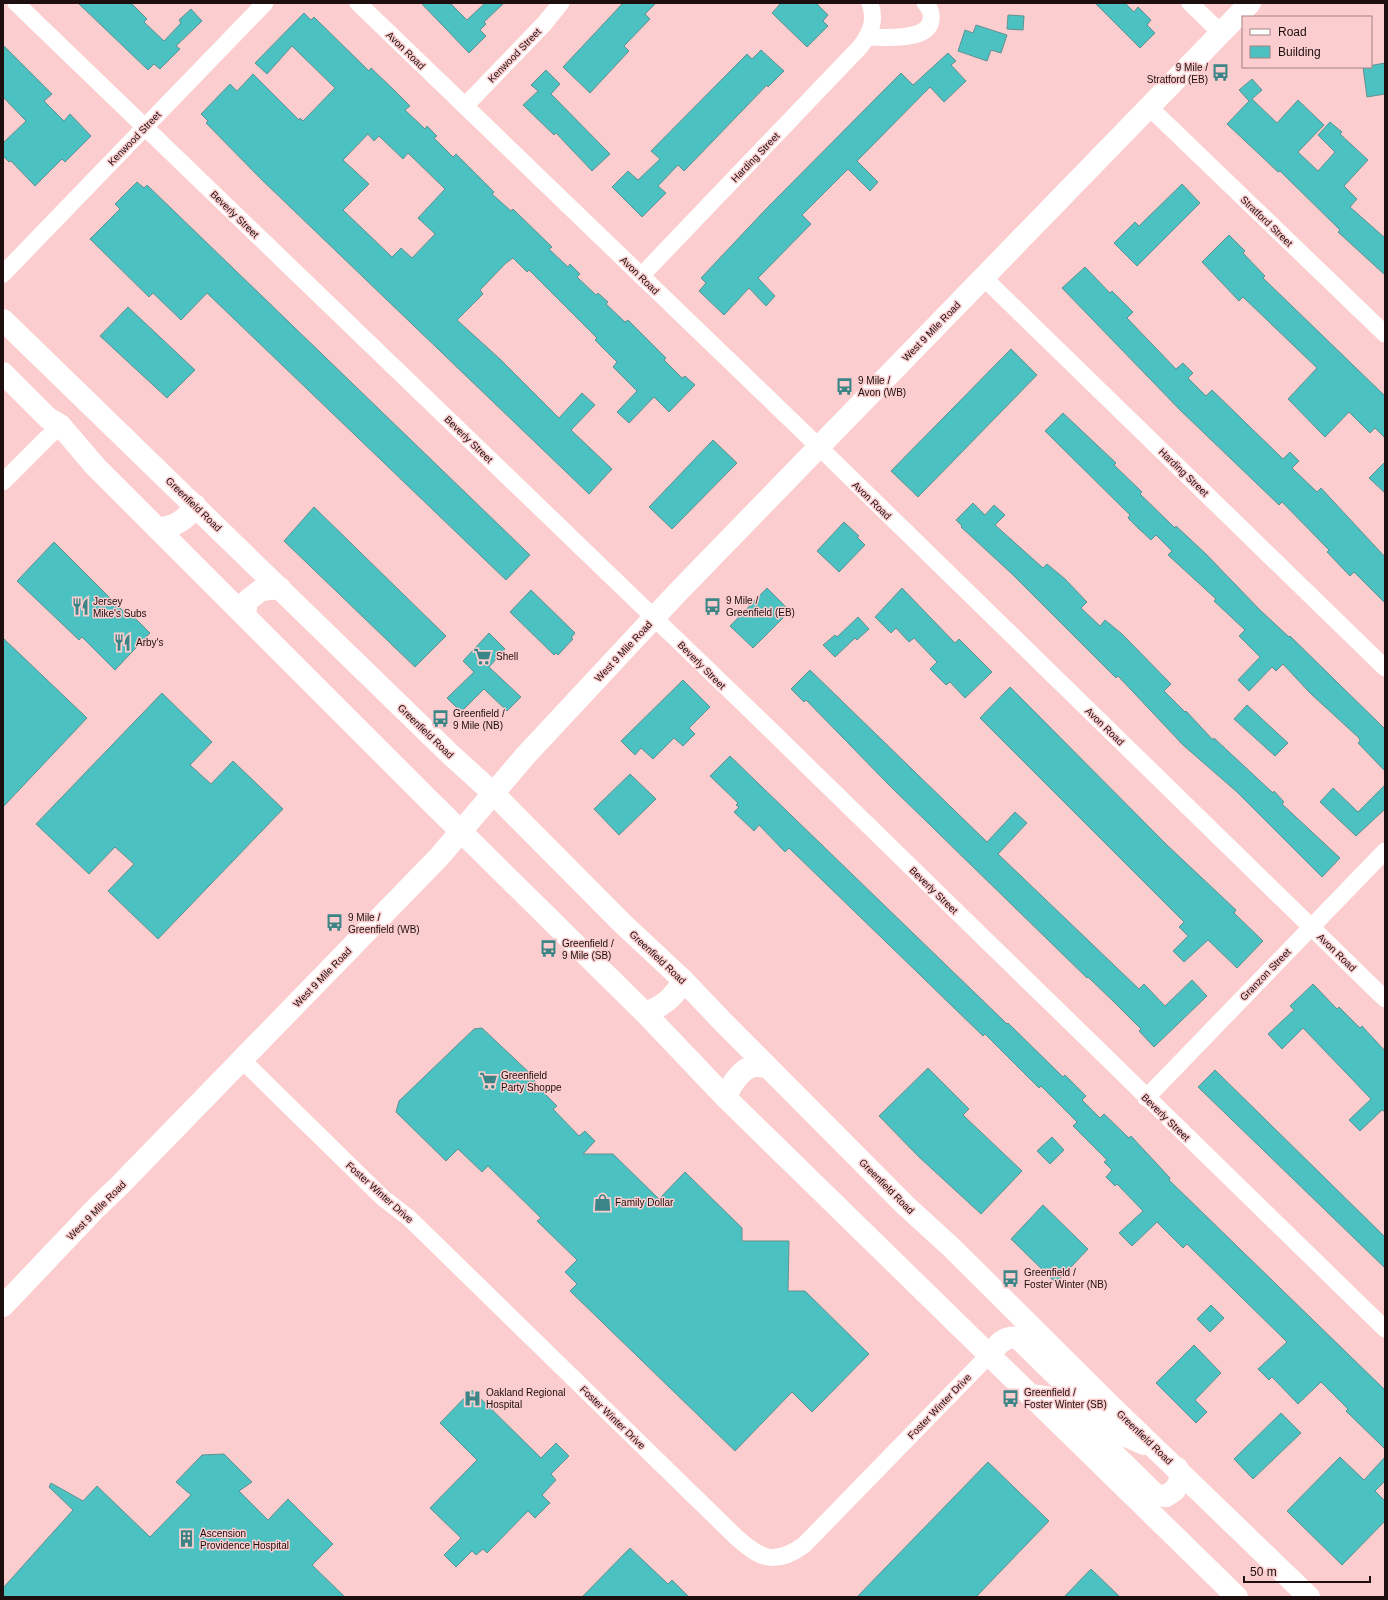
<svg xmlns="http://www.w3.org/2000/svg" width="1388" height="1600" font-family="Arial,sans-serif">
	<rect width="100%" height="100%" fill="#fbcdce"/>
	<g fill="#4cc1c2" stroke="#609191" fill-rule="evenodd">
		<polygon points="78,3 131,3 147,19 144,22 164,41 181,23 179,20 191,9 202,21 176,46 180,49 160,69 154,64 148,70"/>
		<polygon points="421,3 450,3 467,20 485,3 504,3 484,22 486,24 480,30 486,36 469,53"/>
		<polygon points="623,3 656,3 645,14 650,19 624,46 629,51 590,93 563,67"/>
		<polygon points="781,3 816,3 828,15 823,21 828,26 807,47 772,13"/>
		<polygon points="1095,3 1125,3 1134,12 1138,7 1151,20 1147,25 1155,33 1140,48"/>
		<path d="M304,13L311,20L314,17L369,71L371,68L394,90L410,106L405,110L425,129L427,126L437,136L434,138L453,157L456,154L494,192L492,194L511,211L513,209L552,247L549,249L568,267L570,264L580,274L577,277L596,295L598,293L608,302L606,304L625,322L628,320L666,358L664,360L682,378L685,376L695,385L669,412L654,397L629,423L617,412L637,391L613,367L617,362L595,340L597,338L529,270L527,272L513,258L506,263L480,290L483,294L457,320L501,360L559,418L582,393L595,405L571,430L612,469L589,494L262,180L206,123L208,121L201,114L230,84L237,91L253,74L299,120L300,118L303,121L335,88L292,46L267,74L255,63ZM368,134L374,141L379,136L403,159L408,153L445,189L418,218L435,234L412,258L401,248L392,257L343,210L369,184L343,160Z"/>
		<polygon points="1008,15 1024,16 1023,30 1007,29"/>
		<polygon points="976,25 1007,35 1001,53 991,50 987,61 958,51 965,30 973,33"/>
		<polygon points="3,45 52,94 44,101 64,121 70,114 91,136 65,162 62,159 35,186 11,161 9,162 3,156 3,143 26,121 3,97"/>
		<polygon points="761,50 784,71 768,87 767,85 684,171 678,165 658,186 666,193 642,217 612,187 628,171 638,180 660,159 651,151 747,54 752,59"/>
		<polygon points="948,53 956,61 951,65 966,81 944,102 930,87 857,161 878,182 870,191 848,169 802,215 811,224 758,278 775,296 766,306 749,288 724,315 699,291 706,283 701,278 766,209 901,73 913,85"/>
		<polygon points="1385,63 1385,94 1367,97 1363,67"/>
		<polygon points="546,70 560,84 551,94 610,154 592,171 556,133 554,135 523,105 538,91 531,85"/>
		<polygon points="1252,79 1262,90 1252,99 1277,123 1298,100 1324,125 1298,152 1318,171 1335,152 1318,135 1330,122 1342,132 1340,134 1368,160 1344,186 1357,199 1350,207 1385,238 1385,275 1338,232 1340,230 1280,171 1278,172 1227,124 1249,101 1239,90"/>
		<polygon points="137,182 144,188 147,185 530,555 506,580 207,293 181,320 153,293 149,297 90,239 120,209 115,204"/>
		<polygon points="1182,184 1200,203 1137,266 1114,243 1135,222 1139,226"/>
		<polygon points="1229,235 1245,251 1243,253 1265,276 1263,278 1385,396 1385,438 1375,428 1370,433 1349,412 1325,437 1288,399 1317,368 1243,297 1239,301 1202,262"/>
		<polygon points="1085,267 1110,293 1112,291 1133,312 1127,318 1176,369 1183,363 1193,373 1188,378 1206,396 1212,390 1283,459 1290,452 1299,461 1292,468 1317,492 1321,488 1385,557 1385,603 1354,572 1350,576 1327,552 1329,550 1282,502 1279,505 1181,411 1062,288"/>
		<polygon points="128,307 195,370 167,398 100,336"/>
		<polygon points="1011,349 1037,375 918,497 891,471"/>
		<polygon points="1063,413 1116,463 1114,465 1142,492 1140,494 1175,528 1176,526 1205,553 1260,610 1289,637 1290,636 1385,729 1385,771 1358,743 1360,741 1359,738 1310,693 1283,664 1276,671 1272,667 1249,691 1238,680 1260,657 1239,636 1245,630 1214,601 1216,599 1168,555 1172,551 1156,535 1151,540 1138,528 1128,518 1130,515 1045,431"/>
		<polygon points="713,440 737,463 672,529 649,507"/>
		<polygon points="1385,462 1385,493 1369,478"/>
		<polygon points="973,503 985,515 994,505 1005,515 995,525 1043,568 1047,564 1065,579 1087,602 1081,608 1100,626 1105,620 1122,634 1171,684 1164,691 1185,712 1186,711 1213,740 1214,738 1273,793 1274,791 1284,802 1282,804 1340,858 1322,877 1237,792 1183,745 1118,676 1116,678 1012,574 961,527 962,526 956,520"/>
		<polygon points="314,507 446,636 415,667 284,541"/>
		<polygon points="844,522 859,536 857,537 865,545 839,572 817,551"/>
		<polygon points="54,542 128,616 131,614 150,633 115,670 82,637 79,640 17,581"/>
		<polygon points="767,588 790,611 753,648 730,626"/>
		<polygon points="902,588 955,643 959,639 992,672 965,698 950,682 946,685 930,669 937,662 914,638 909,642 896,628 891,633 875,617"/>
		<polygon points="531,590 575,633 571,638 573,639 558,655 556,653 554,655 510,612"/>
		<polygon points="858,617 869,629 857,640 855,638 835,657 823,645 835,635 837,637"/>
		<polygon points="489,633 505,649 489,667 521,697 507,711 484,689 461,712 447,698 474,672 463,661"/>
		<polygon points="3,638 87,718 3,807"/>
		<polygon points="810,670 987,842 1015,812 1027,823 998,854 1139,989 1144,984 1165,1006 1192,980 1207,996 1154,1047 1139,1031 1141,1029 1116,1004 1088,977 1087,978 890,786 806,700 804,702 791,689"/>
		<polygon points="683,680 710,707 689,728 695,734 683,746 674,738 653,759 641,748 635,755 621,741"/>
		<polygon points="1010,687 1168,846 1236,910 1234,913 1263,941 1237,968 1208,940 1184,962 1173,951 1188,936 1179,927 1184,922 980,718"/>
		<polygon points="162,693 212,742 190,765 211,784 233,761 283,809 158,939 108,891 134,864 115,847 89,874 36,824"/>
		<polygon points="1247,705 1288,743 1275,756 1234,719"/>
		<polygon points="730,756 1007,1024 1008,1023 1063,1077 1065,1075 1086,1096 1082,1100 1100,1118 1104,1114 1129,1138 1131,1136 1170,1178 1169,1180 1385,1390 1385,1449 1346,1411 1348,1409 1321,1382 1298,1404 1272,1377 1269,1380 1258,1369 1287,1342 1187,1244 1183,1248 1157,1222 1132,1246 1119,1233 1143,1211 1117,1184 1115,1186 1106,1177 1112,1170 1104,1162 1107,1160 1073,1126 1077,1122 1041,1086 1039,1088 985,1034 983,1036 789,848 785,852 759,825 754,831 734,812 739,807 736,805 738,803 710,776"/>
		<polygon points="630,774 656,799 619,835 594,809"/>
		<polygon points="1385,785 1385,809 1356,836 1320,802 1333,788 1358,812"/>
		<polygon points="1313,984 1337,1009 1339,1007 1360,1028 1362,1026 1385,1051 1385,1112 1382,1110 1360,1131 1349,1120 1371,1099 1303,1028 1282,1049 1268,1034 1294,1010 1290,1006"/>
		<polygon points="482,1028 534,1077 535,1084 557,1106 553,1109 579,1136 585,1131 595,1141 583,1154 613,1154 659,1199 685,1172 742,1228 742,1241 789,1241 788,1291 805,1291 869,1354 812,1412 792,1392 735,1451 570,1291 577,1284 565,1272 577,1260 537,1221 541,1218 488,1166 482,1172 458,1149 446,1161 396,1112 399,1101 474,1029"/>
		<polygon points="928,1068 969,1109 963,1115 1022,1171 981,1214 919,1157 879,1116"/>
		<polygon points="1215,1070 1385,1237 1385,1268 1198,1087"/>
		<polygon points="1052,1137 1064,1150 1050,1164 1037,1151"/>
		<polygon points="1043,1205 1088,1249 1056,1283 1011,1239"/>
		<polygon points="1211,1305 1224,1318 1210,1332 1197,1319"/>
		<polygon points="1194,1345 1221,1373 1195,1400 1207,1412 1196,1423 1156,1383"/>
		<polygon points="472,1390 541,1458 556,1443 569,1456 551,1474 556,1480 542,1495 550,1503 535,1518 528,1511 487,1553 483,1549 476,1555 472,1551 456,1567 444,1555 461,1538 430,1508 477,1460 440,1423"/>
		<polygon points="1281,1413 1301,1433 1253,1479 1234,1459"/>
		<polygon points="224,1454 252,1482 239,1491 268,1520 288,1499 333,1544 312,1565 345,1597 3,1597 3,1588 73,1510 49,1487 51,1483 83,1501 97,1486 150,1537 191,1495 176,1482 202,1455"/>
		<polygon points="1340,1457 1364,1480 1385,1457 1385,1481 1375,1491 1385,1501 1385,1521 1342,1565 1287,1511"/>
		<polygon points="988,1462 1049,1521 976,1597 857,1597"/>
		<polygon points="630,1548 668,1584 672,1580 689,1597 582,1597"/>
		<polygon points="1091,1569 1120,1597 1064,1597"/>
	</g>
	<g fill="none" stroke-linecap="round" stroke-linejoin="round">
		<g stroke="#fff" stroke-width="17">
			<polyline points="16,3 751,711 1385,1329"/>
			<polyline points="358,3 819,447 1385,999"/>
			<polyline points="1190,3 1221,33"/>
			<path d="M868,37C884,37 928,42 931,20C932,13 930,8 925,3"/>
			<polyline points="465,106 544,24 561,3"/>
			<polyline points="1149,107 1385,334"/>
			<polyline points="3,274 265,3"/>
			<path d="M641,276L860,47C871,33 876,20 870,3"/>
			<polyline points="983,277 1385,668"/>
			<polyline points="3,482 60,425"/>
			<path d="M242,1060L383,1198L409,1218L735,1536C760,1559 775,1566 804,1545L989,1355"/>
			<polyline points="1146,1098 1385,851"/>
		</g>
		<g stroke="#fff" stroke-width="22">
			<polyline points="3,320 451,755 493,793 622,923 683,980 724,1023 905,1205 952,1248 1108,1403 1309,1597"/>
			<polyline points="3,373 48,418 60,425 95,466 429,800 645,1013 725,1097 1237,1597"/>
			<path d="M158,529C175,526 186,521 195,505"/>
			<polyline points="245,615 247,601 261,590 280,588"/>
			<path d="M645,1013C663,1006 674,998 683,980"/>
			<path d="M725,1097C731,1086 740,1069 754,1066C758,1065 764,1067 767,1067"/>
			<polyline points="3,1306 96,1208 119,1186 439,857 526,755 677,593 1250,3"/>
			<path d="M989,1355C997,1345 1005,1335 1018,1338L1112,1430L1144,1444"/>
			<polyline points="1030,1395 1058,1399 1156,1495 1166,1496 1175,1490 1181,1479 1177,1468"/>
		</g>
	</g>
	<defs>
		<symbol id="bus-bare" viewBox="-9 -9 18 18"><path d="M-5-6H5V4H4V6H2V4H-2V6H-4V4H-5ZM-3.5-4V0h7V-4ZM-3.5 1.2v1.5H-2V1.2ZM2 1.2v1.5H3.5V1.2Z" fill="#3c8586" stroke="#fbcdce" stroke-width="2.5" paint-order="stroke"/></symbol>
		<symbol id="restaurant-bare" viewBox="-9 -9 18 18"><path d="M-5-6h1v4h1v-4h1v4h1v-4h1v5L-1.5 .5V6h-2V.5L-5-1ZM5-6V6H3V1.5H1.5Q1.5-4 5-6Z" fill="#3c8586" stroke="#fbcdce" stroke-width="2.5" paint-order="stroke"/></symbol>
		<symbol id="supermarket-bare" viewBox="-9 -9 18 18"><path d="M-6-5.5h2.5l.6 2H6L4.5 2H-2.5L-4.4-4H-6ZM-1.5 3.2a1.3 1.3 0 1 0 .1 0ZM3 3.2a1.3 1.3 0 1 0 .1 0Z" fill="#3c8586" stroke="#fbcdce" stroke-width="2.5" paint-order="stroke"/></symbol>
		<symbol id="shop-bare" viewBox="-9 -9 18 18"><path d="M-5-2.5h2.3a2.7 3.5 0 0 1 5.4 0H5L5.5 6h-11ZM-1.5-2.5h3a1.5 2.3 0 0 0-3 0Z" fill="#3c8586" stroke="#fbcdce" stroke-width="2.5" paint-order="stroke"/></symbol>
		<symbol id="hospital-bare" viewBox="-9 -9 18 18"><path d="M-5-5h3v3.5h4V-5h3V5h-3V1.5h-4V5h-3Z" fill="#3c8586" stroke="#fbcdce" stroke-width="2.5" paint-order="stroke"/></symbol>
		<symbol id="building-bare" viewBox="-9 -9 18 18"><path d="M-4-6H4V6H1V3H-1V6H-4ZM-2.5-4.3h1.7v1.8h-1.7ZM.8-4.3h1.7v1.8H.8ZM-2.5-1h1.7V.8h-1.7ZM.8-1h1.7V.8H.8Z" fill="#3c8586" stroke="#fbcdce" stroke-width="2.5" paint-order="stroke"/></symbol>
	</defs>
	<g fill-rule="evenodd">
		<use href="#bus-bare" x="1208" y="60" width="25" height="25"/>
		<use href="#bus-bare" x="832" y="374" width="25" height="25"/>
		<use href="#bus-bare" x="700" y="594" width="25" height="25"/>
		<use href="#restaurant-bare" x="68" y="594" width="25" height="25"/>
		<use href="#restaurant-bare" x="110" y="630" width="25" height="25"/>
		<use href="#supermarket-bare" x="470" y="644" width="25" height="25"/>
		<use href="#bus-bare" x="428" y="706" width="25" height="25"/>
		<use href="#bus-bare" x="322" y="910" width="25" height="25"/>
		<use href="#bus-bare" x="536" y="936" width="25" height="25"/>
		<use href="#supermarket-bare" x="476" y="1068" width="25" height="25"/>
		<use href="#shop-bare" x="590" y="1190" width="25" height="25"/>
		<use href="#bus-bare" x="998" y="1266" width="25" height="25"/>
		<use href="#hospital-bare" x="460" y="1386" width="25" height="25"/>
		<use href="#bus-bare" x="998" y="1386" width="25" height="25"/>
		<use href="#building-bare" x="174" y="1526" width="25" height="25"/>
	</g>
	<g text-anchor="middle" stroke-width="3" stroke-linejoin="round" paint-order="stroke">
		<g font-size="10" fill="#1d0e0f" stroke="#fbcdce">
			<text transform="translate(406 50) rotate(44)" y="4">Avon Road</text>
			<text transform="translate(514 55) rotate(-46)" y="4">Kenwood Street</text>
			<text transform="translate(134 138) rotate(-46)" y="4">Kenwood Street</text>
			<text transform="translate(755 157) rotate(-46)" y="4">Harding Street</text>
			<text transform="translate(235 214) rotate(44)" y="4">Beverly Street</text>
			<text transform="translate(1267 221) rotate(44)" y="4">Stratford Street</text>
			<text transform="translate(640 275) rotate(44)" y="4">Avon Road</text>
			<text transform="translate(931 331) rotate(-46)" y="4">West 9 Mile Road</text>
			<text transform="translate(469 439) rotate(44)" y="4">Beverly Street</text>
			<text transform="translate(1184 472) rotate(44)" y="4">Harding Street</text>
			<text transform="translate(872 500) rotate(44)" y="4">Avon Road</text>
			<text transform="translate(194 504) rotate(44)" y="4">Greenfield Road</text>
			<text transform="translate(623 651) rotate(-47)" y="4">West 9 Mile Road</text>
			<text transform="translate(702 665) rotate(45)" y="4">Beverly Street</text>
			<text transform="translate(1105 726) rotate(44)" y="4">Avon Road</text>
			<text transform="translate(426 731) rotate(44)" y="4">Greenfield Road</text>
			<text transform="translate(934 890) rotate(44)" y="4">Beverly Street</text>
			<text transform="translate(1337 952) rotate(44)" y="4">Avon Road</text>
			<text transform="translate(658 957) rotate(43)" y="4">Greenfield Road</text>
			<text transform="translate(1265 974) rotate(-46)" y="4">Granzon Street</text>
			<text transform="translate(322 977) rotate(-46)" y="4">West 9 Mile Road</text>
			<text transform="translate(1166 1117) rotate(44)" y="4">Beverly Street</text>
			<text transform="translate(887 1186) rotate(45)" y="4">Greenfield Road</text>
			<text transform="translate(380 1192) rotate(42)" y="4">Foster Winter Drive</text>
			<text transform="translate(96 1210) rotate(-45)" y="4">West 9 Mile Road</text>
			<text transform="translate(939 1406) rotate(-46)" y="4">Foster Winter Drive</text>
			<text transform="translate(613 1417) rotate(44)" y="4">Foster Winter Drive</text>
			<text transform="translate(1145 1437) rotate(44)" y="4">Greenfield Road</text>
		</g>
		<g font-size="10" fill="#1d0e0f" stroke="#fbcdce" text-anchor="start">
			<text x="1208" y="71" text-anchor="end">9 Mile /<tspan x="1208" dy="12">Stratford (EB)</tspan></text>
			<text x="858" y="384">9 Mile /<tspan x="858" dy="12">Avon (WB)</tspan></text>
			<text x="726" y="604">9 Mile /<tspan x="726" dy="12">Greenfield (EB)</tspan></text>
			<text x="93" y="605">Jersey<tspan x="93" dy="12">Mike's Subs</tspan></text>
			<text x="136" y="646">Arby's</text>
			<text x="496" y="660">Shell</text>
			<text x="453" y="717">Greenfield /<tspan x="453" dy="12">9 Mile (NB)</tspan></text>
			<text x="348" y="921">9 Mile /<tspan x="348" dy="12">Greenfield (WB)</tspan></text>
			<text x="562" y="947">Greenfield /<tspan x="562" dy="12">9 Mile (SB)</tspan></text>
			<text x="501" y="1079">Greenfield<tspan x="501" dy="12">Party Shoppe</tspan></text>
			<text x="615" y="1206">Family Dollar</text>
			<text x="1024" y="1276">Greenfield /<tspan x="1024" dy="12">Foster Winter (NB)</tspan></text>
			<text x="486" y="1396">Oakland Regional<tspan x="486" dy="12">Hospital</tspan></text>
			<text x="1024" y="1396">Greenfield /<tspan x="1024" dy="12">Foster Winter (SB)</tspan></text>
			<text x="200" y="1537">Ascension<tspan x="200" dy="12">Providence Hospital</tspan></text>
		</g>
	</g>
	<rect width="1388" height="1600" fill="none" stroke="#1d0e0f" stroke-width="8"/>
	<rect x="1242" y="16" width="130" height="52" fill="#fbcdce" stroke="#a28182"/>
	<rect x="1250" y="29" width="20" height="6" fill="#ffffff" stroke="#a28182"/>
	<text x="1278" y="36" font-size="12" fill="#1d0e0f">Road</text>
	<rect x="1250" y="46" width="20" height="12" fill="#4cc1c2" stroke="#a28182"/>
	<text x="1278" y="56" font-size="12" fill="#1d0e0f">Building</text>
	<path d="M1244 1576v6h126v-6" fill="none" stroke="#1d0e0f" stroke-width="2"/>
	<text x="1250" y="1576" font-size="12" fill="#1d0e0f" stroke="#fbcdce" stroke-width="3" paint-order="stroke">50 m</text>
</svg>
